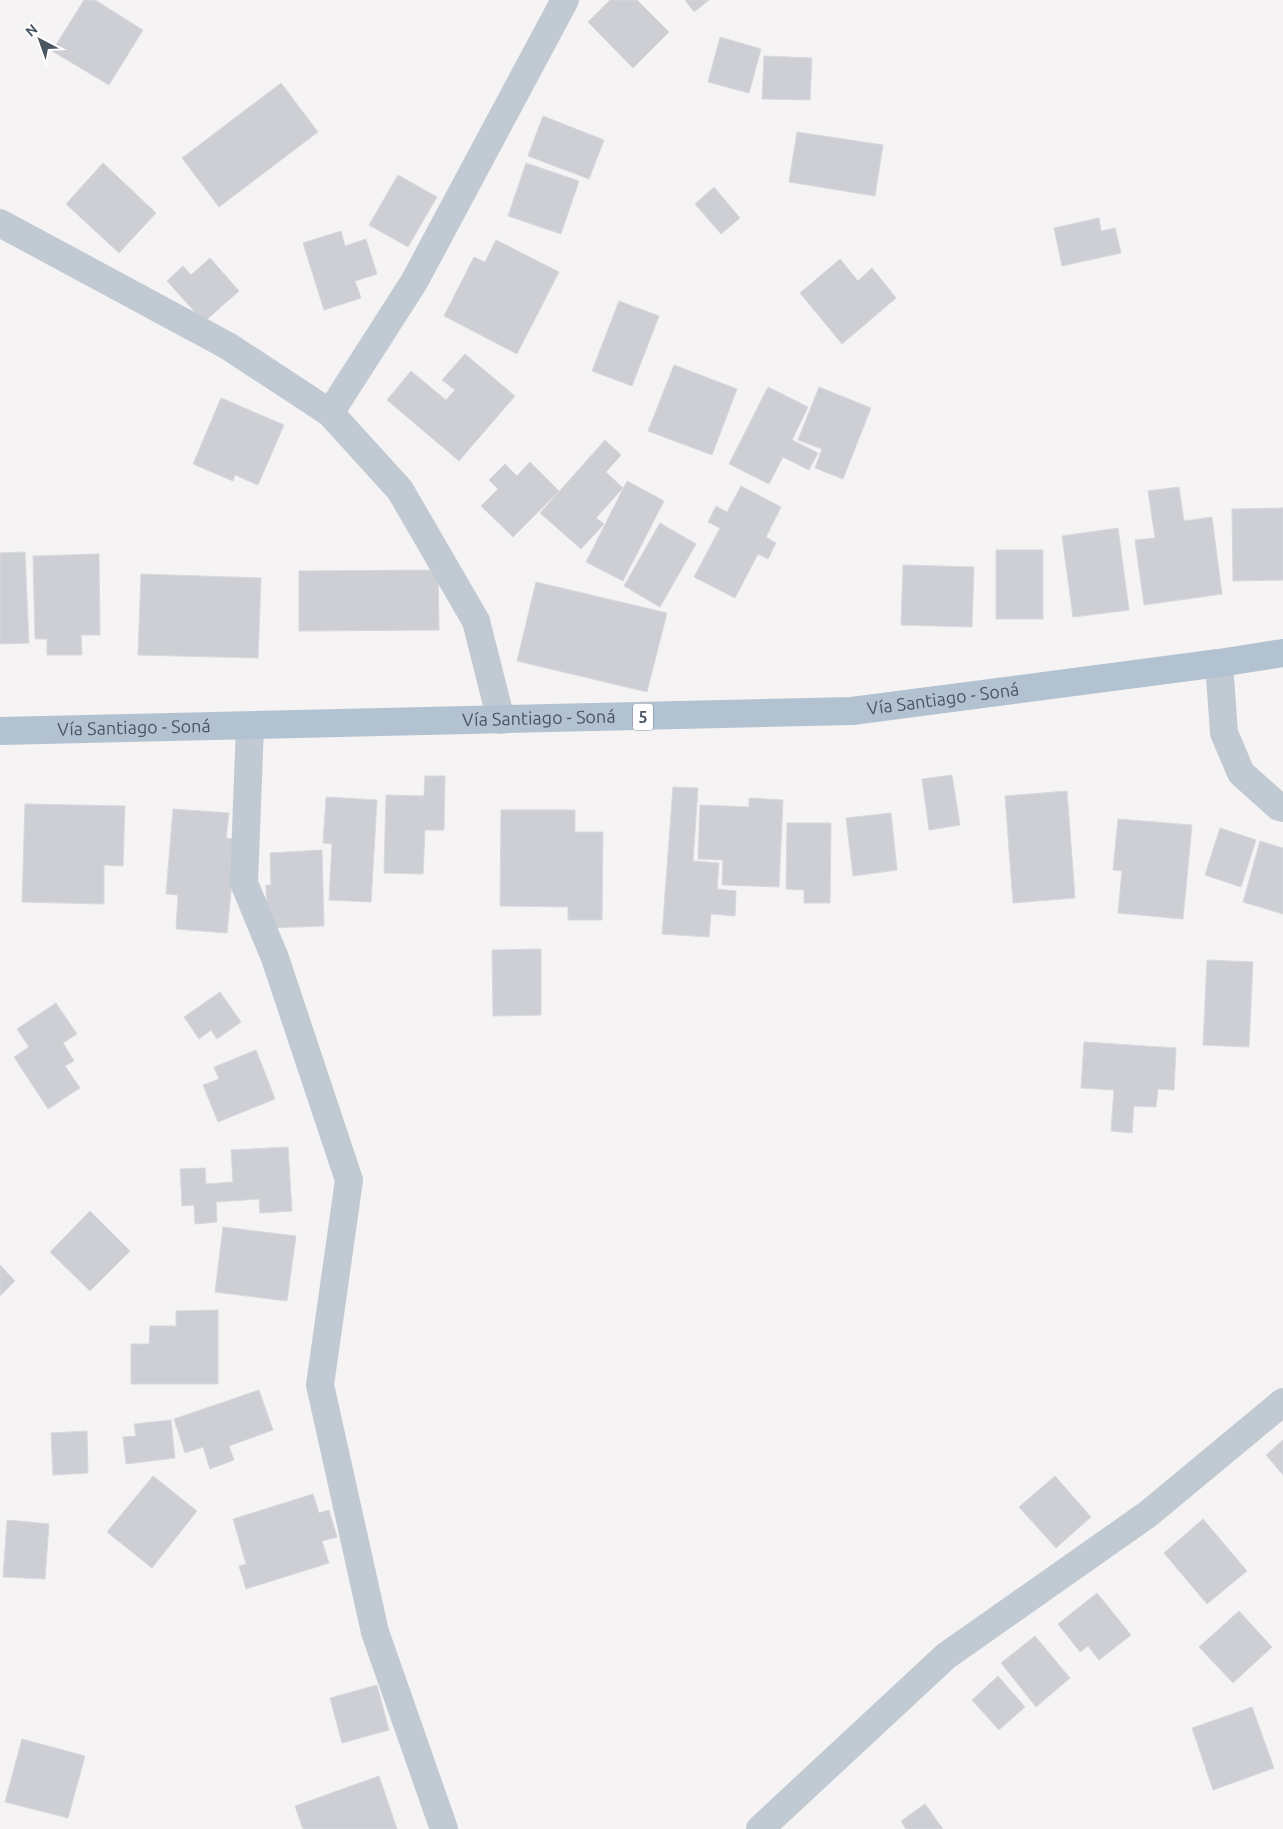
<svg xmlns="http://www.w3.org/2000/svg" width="1283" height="1829" font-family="Ubuntu,sans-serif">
	<rect width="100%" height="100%" fill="#f5f3f3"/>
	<g fill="#cdcfd5" stroke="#d7d9de">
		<polygon points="84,0 95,0 143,30 109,85 52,51"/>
		<polygon points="610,0 637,0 669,32 633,68 588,22"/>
		<polygon points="685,0 709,0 694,12"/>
		<polygon points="720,37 761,49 749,93 708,82"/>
		<polygon points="764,56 812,58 810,100 762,99"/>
		<polygon points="281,83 318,132 219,207 182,158"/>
		<polygon points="543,116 604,140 589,179 528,156"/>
		<polygon points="797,132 883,145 875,196 789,182"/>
		<polygon points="103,163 156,213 119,253 66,204"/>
		<polygon points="526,163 579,181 561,234 508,216"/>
		<polygon points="398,175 437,197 408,247 369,225"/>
		<polygon points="714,187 740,218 721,234 695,204"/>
		<polygon points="1099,218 1101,231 1115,228 1121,253 1062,266 1054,228"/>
		<polygon points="341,231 345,246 366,239 377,274 355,281 361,298 324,310 303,243"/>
		<polygon points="496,240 559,272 517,354 444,316 474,257 485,262"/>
		<polygon points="210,258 239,291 204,322 167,281 183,266 191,275"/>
		<polygon points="840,259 858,281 872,268 896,298 842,344 800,293"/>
		<polygon points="619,301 659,316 632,386 592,371"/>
		<polygon points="465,354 515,396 459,461 387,400 411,371 446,400 455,390 442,380"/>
		<polygon points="674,365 737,389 712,455 648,431"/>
		<polygon points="768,387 808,407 792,440 818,453 809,470 783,457 769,484 729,464"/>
		<polygon points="819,387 871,408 843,479 815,468 822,449 798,440"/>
		<polygon points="221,398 284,425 258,485 235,475 233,481 193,464"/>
		<polygon points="605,440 621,455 606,472 623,488 596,518 604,524 581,549 540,513"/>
		<polygon points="530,462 559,491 513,537 481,506 498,489 489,480 505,464 517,476"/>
		<polygon points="627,481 664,501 623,581 586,562"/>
		<polygon points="741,486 781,507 766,537 776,543 768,559 758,554 735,598 694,577 720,528 708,522 716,506 727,512"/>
		<polygon points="1179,487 1184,521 1212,517 1222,594 1144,605 1135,540 1155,538 1148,491"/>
		<polygon points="1283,508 1283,580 1233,581 1232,509"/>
		<polygon points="660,523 696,544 660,607 624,586"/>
		<polygon points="1118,528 1129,610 1073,617 1062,536"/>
		<rect x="996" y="550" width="47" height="69"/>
		<polygon points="25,552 29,643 0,644 0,553"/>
		<polygon points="99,554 100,635 81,635 82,655 47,655 47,639 35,639 33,556"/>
		<polygon points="903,565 974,567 972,627 901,625"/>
		<polygon points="438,570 439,630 299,631 299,571"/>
		<polygon points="141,574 261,578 258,658 138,655"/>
		<polygon points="536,582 667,613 647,692 517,661"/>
		<polygon points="952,775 960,825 929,830 922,779"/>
		<polygon points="425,776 445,776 444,830 425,830 423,874 384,873 386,795 424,796"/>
		<polygon points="673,787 698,788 693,861 719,863 717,889 736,891 735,916 711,914 709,937 662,934"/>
		<polygon points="1067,791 1075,898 1013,903 1005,796"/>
		<polygon points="326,797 377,800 371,902 329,900 332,844 323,843"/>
		<polygon points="749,798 783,800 779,887 722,885 723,860 698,859 700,805 749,807"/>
		<polygon points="25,804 125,806 123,866 104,865 104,904 22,902"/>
		<polygon points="173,809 229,813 226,838 236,839 227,933 176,929 178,895 166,894"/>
		<polygon points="501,810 575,810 575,832 603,832 602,920 568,920 568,907 500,906"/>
		<polygon points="891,813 897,870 853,876 846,818"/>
		<polygon points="1118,819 1192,825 1183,919 1118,913 1122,871 1113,870"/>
		<polygon points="787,823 831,823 830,903 804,903 804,890 786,889"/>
		<polygon points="1220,828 1256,840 1241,887 1205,875"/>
		<polygon points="1260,841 1283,848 1283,914 1243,902"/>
		<polygon points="322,850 324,926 267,928 266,885 271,885 270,853"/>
		<polygon points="541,949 541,1015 493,1016 492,950"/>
		<polygon points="1207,960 1253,962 1249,1047 1203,1045"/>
		<polygon points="220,992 241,1022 217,1039 211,1030 199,1039 184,1017"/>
		<polygon points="56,1003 77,1034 63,1043 74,1061 65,1066 80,1088 48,1109 14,1057 29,1047 17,1029"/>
		<polygon points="1084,1042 1176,1048 1174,1090 1158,1089 1156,1107 1134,1106 1132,1133 1111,1131 1114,1090 1081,1088"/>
		<polygon points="256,1050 275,1099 218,1122 203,1085 219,1079 214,1067"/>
		<polygon points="288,1147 292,1211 260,1213 259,1199 216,1202 217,1222 195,1224 194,1205 182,1206 180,1169 205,1168 206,1184 233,1182 231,1150"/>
		<polygon points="90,1211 130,1251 90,1291 50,1252"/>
		<polygon points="223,1227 296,1236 287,1301 215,1292"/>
		<polygon points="0,1265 15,1281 0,1296"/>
		<polygon points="218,1310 218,1384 131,1384 131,1344 149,1344 150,1326 176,1326 176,1311"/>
		<polygon points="259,1390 273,1430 229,1446 234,1460 210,1469 203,1447 185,1453 174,1419"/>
		<polygon points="171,1420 175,1458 126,1464 123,1437 136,1436 134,1424"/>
		<polygon points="87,1431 88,1473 53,1475 51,1433"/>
		<polygon points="1283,1440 1283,1475 1266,1455"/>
		<polygon points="153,1476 197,1511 152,1568 107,1532"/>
		<polygon points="1055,1476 1091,1517 1056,1548 1019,1507"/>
		<polygon points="313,1494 319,1513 329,1510 337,1537 322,1541 329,1563 246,1589 239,1566 246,1564 233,1519"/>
		<polygon points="1203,1519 1247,1571 1207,1604 1164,1553"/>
		<polygon points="7,1520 49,1524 45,1579 3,1577"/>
		<polygon points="1097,1593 1131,1635 1099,1660 1088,1646 1080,1652 1058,1624"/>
		<polygon points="1239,1611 1272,1647 1233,1683 1199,1647"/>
		<polygon points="1035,1636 1070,1678 1036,1707 1001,1663"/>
		<polygon points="998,1676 1025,1707 999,1730 972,1700"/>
		<polygon points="377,1685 389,1730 342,1743 330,1698"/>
		<polygon points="1252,1707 1274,1768 1213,1790 1192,1728"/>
		<polygon points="22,1739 85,1756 68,1818 5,1802"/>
		<polygon points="379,1776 397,1829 303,1829 295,1806"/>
		<polygon points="925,1804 943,1829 906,1829 901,1821"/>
	</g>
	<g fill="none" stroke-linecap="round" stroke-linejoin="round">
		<g stroke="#c1cad2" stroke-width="28">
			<polyline points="0,223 228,346 330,413 400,490 476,621 501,720"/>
			<polyline points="330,413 414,282 565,0"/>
			<polyline points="1219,663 1224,733 1241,773 1279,807 1283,808"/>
			<polyline points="250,726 244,883 275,958 349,1180 320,1385 375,1632 444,1829"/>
			<polyline points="760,1829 946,1656 1148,1514 1283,1402"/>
		</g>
		<path stroke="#b3c2d1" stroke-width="28" id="s1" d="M0,731L852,711L1219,663L1283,653"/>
	</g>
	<g text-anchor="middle" stroke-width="4" stroke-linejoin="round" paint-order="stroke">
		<rect fill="#fff" stroke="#808990" stroke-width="1" x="633" y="703.5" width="20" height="27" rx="4"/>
		<g font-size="16" font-weight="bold" fill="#4a5661">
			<text x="643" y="723">5</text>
		</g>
		<g font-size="18" fill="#4a5661" stroke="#fff">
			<text dy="6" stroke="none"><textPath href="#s1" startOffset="944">Vía Santiago - Soná</textPath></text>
			<text dy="6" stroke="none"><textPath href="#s1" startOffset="539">Vía Santiago - Soná</textPath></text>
			<text dy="6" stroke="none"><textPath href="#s1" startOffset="134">Vía Santiago - Soná</textPath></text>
		</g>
	</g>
	<g transform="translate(40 40) rotate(319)" stroke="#ffffff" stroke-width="4" paint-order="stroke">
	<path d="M0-4L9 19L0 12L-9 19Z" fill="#4a5661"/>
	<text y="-8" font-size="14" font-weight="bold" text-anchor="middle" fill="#4a5661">N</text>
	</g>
</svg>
